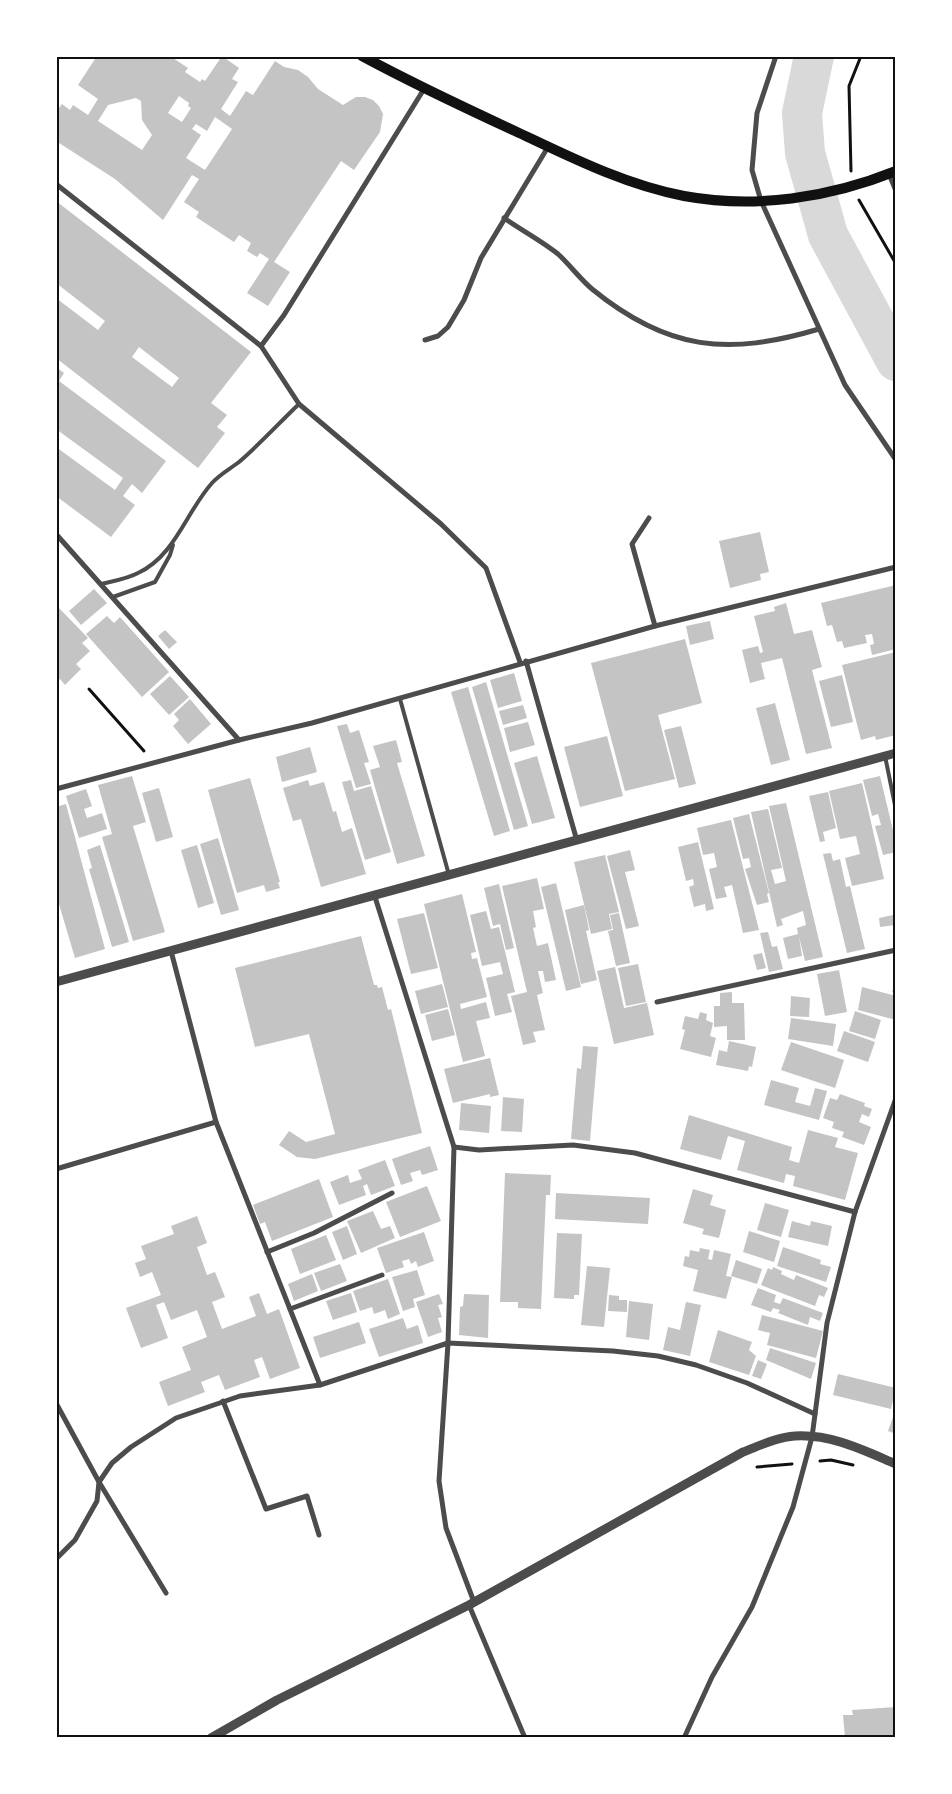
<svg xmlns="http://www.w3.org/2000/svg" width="952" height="1794" font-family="Figtree,sans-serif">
	<rect width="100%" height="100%" fill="#fff"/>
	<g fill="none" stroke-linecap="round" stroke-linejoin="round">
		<polyline stroke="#d9d9d9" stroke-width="40" points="814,56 802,113 805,153 828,235 896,361"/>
	</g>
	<g fill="#c4c4c4" fill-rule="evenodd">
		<path d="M97,56H170L188,68L185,72L200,82L202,79L205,81L222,56L239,68L232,79L238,82L221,109L230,116L246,91L253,95L275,61L284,67L298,70L308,77L318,89L343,105L356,97H365L373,100L379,106L383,114L380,132L354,170L341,161L274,262L290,272L268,306L247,293L269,259L260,253L257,257L247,251L251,243L239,235L234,242L196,217L199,212L184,202L199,179L192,175L163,220L115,179L56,141V112L62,104L70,110L73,105L88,115L98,99L78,85ZM179,96L189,103L188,106L191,108L182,122L168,113ZM136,98L141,101L142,120L152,135L142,150L98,121L108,105ZM215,117L232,129L205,170L186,158L201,135L192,129L196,124L207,131Z"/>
		<path d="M56,201L251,352L211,403L227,415L217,427L225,433L198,468L56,358V298L98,330L105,321L56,283ZM139,347L179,378L172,387L132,357Z"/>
		<polygon points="56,367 64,373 59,381 166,461 142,493 132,484 123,496 135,505 111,537 56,496 56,447 115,490 123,478 56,429"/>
		<polygon points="760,532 769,572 760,574 761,580 730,588 719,541"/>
		<polygon points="896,585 896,649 872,655 870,645 874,644 872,634 865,635 867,643 844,648 842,641 837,642 832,625 827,626 821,603"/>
		<polygon points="94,589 107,603 81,625 69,611"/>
		<polygon points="786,603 794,634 812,630 822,667 812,670 832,748 806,754 782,658 761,663 765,679 750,683 742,650 758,646 760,653 763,652 754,616 775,611 774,607"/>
		<polygon points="58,607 88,638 82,643 90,651 76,664 81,669 65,685 60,679 56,682"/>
		<polygon points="107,616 114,623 120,617 169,672 142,697 86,634"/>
		<polygon points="710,621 714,639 690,645 686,626"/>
		<polygon points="165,630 177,642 169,649 158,636"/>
		<polygon points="685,639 702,703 658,715 675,779 625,791 591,663"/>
		<polygon points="896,652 896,735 876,740 875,736 861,740 842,665"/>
		<polygon points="514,673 522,701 498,708 490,680"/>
		<polygon points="842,675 853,722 831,727 819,681"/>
		<polygon points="170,676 189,697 169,715 150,694"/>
		<polygon points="486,682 528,826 514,830 472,687"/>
		<polygon points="468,687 510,831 494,836 451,692"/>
		<polygon points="190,699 211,724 188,744 173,726 179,720 174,714"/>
		<polygon points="775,703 790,760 771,765 756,708"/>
		<polygon points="523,705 527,718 503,725 499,711"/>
		<polygon points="528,722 535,745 510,752 504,728"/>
		<polygon points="347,724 350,733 359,730 369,762 364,763 371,784 356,788 337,726"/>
		<polygon points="681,726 696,784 679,788 664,730"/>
		<polygon points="607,736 623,796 580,807 564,747"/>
		<polygon points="396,740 402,762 397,763 425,856 397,864 370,770 380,767 373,746"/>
		<polygon points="310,747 317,772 282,782 276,757"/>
		<polygon points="537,756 555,818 532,824 514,763"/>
		<polygon points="132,776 146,822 133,826 165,932 133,941 102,837 112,834 98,785"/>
		<polygon points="880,776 896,843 896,852 883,855 875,826 881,825 878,814 872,816 863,780"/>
		<polygon points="250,778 280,882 278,882 280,888 266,892 264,885 237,893 208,790"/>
		<polygon points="308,780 310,786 324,782 333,812 336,811 342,832 352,828 366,874 321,887 301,819 293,821 283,788"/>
		<polygon points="351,780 354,791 371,786 391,852 365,860 342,782"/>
		<polygon points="862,783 884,879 852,886 845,858 860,854 856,836 840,839 829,791"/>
		<polygon points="159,788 173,837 156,842 142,793"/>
		<polygon points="86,789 92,806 84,809 87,818 102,813 107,829 79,838 66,796"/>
		<polygon points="828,792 836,828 823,832 825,841 820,842 809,796"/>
		<polygon points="786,803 823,957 805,961 799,937 802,956 788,959 783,938 798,934 797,928 806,925 803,911 781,919 783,925 777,927 751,812 768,809 782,868 771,870 775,884 786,881 769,806"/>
		<polygon points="66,804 105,949 75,958 56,894 56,807"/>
		<polygon points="749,814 769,893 767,894 769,902 757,905 745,869 751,867 749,858 743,859 733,818"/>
		<polygon points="731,820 759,930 743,933 732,885 724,887 727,897 716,899 709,869 717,867 714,853 703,855 697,828"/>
		<polygon points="218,838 239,910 221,915 200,844"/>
		<polygon points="698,842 714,909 706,911 705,904 694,907 689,887 694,885 693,879 686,881 678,847"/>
		<polygon points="100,845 129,942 112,947 89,869 92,868 87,850"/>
		<polygon points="197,845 214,903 198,908 181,850"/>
		<polygon points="630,850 635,870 625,872 639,926 626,929 607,856"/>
		<polygon points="831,853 833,861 840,859 846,887 850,886 865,949 847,953 823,854"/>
		<polygon points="605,855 619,912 609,914 612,929 591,934 574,862"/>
		<polygon points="537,878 544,909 533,911 536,927 533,928 537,946 548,943 556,980 545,982 543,971 538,971 543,993 537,995 545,1030 533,1032 536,1042 523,1045 511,996 527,992 502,886"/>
		<polygon points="556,883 581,987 566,991 541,887"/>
		<polygon points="499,884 514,948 506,950 500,924 493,926 484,888"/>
		<polygon points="462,894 476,952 471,953 472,959 477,958 487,997 460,1004 461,1009 486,1002 490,1018 476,1021 485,1056 463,1062 424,904"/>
		<polygon points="584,905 589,930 586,931 597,980 581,984 565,910"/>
		<polygon points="486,911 491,929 499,927 515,992 507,994 512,1012 495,1016 486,978 503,974 500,962 482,966 470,915"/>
		<polygon points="424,913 438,968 411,974 397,919"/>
		<polygon points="619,913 630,963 616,966 608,931 613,930 610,915"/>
		<polygon points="893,915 895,925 880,927 879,918"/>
		<polygon points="768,932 772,947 777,946 783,969 769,972 760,933"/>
		<polygon points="361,936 374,985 377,985 378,988 382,987 388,1010 391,1009 422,1133 315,1159 297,1157 279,1145 289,1131 306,1142 335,1134 309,1034 255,1047 235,968"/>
		<polygon points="762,953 766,968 757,970 753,955"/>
		<polygon points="638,964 646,1002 626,1006 618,968"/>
		<polygon points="615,967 624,1008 647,1003 654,1035 614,1044 597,971"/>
		<polygon points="839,970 847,1012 825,1016 817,974"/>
		<polygon points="896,981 896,993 892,992"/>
		<polygon points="442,984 448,1007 421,1014 415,991"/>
		<polygon points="862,987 896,996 896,1020 858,1010"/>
		<polygon points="732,992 732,1003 744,1003 745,1040 727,1040 727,1026 714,1027 714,1006 720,1006 720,993"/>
		<polygon points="791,996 810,998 809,1017 790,1016"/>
		<polygon points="448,1009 455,1035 432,1041 425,1015"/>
		<polygon points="855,1011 881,1020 875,1039 849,1031"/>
		<polygon points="700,1012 707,1014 706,1020 713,1023 710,1036 716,1038 711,1057 680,1049 685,1030 682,1029 685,1016 698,1019"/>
		<polygon points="791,1018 836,1024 833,1046 788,1039"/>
		<polygon points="844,1031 875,1042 868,1062 837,1051"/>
		<polygon points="729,1041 756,1047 752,1067 749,1066 748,1071 716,1065 719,1050 727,1052"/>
		<polygon points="791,1042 844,1060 835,1088 781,1070"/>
		<polygon points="583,1046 598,1047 590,1141 571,1139 577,1068 581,1069"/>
		<polygon points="490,1058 499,1095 490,1097 490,1094 453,1103 444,1069"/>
		<polygon points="771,1080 799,1088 795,1102 810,1106 815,1088 827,1091 819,1120 764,1105"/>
		<polygon points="840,1094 865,1103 864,1106 872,1109 869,1117 862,1114 859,1122 871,1127 864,1145 842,1137 844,1132 832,1128 834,1122 823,1118 830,1098 837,1100"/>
		<polygon points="503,1097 524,1099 522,1132 501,1131"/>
		<polygon points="461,1103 491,1106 489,1133 459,1130"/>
		<polygon points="689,1115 792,1147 789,1160 799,1163 808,1130 838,1138 835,1147 858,1153 845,1200 793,1186 795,1176 786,1174 784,1183 737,1170 745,1141 728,1136 721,1160 680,1149"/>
		<polygon points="430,1146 438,1170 422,1175 420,1170 410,1173 413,1181 401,1185 392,1159"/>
		<polygon points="385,1160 395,1186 371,1195 367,1184 363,1186 366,1195 339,1205 330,1182 348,1175 350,1183 362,1179 358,1170"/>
		<polygon points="505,1173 551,1175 550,1195 546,1195 541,1309 518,1308 518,1302 500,1302"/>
		<polygon points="319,1179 333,1217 272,1241 265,1222 260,1224 253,1205"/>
		<polygon points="427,1186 441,1221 400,1237 386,1202"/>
		<polygon points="693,1189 713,1195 710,1205 726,1210 719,1238 702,1234 704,1229 683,1223"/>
		<polygon points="556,1193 650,1198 648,1224 555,1219"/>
		<polygon points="765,1203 789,1210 781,1237 757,1230"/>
		<polygon points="373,1211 381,1229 390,1226 395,1238 361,1253 347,1221"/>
		<polygon points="197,1216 207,1243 197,1247 207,1275 215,1272 225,1297 212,1302 222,1329 256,1316 249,1297 259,1293 267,1314 279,1309 300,1368 270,1379 262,1357 254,1360 260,1377 225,1390 219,1375 201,1382 205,1392 168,1406 159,1382 191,1370 182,1347 207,1337 197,1310 171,1320 164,1302 156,1305 168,1338 141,1348 126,1308 161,1295 152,1272 140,1277 135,1263 146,1259 141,1246 174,1234 171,1226"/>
		<polygon points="792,1221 810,1226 811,1221 832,1226 828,1246 788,1237"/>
		<polygon points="347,1226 357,1254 343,1260 332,1232"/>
		<polygon points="749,1231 780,1241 774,1262 743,1252"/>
		<polygon points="424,1232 434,1261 418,1267 416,1261 411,1264 409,1259 402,1261 404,1267 386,1273 377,1248"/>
		<polygon points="557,1233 582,1234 579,1295 574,1295 574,1299 554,1298"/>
		<polygon points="326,1235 336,1260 300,1274 291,1249"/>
		<polygon points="783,1247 821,1260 820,1264 831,1267 826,1282 777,1266"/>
		<polygon points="700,1248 710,1250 708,1259 712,1260 714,1250 731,1254 726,1276 732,1277 726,1299 693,1291 698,1270 683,1266 685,1256 689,1257 690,1250 699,1252"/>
		<polygon points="736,1260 762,1269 757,1284 731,1276"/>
		<polygon points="340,1264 347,1281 321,1291 314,1273"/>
		<polygon points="587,1266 610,1268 604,1327 581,1325"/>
		<polygon points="773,1267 782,1271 781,1274 794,1280 796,1275 828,1288 824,1297 819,1295 815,1306 761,1285 768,1268 772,1270"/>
		<polygon points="417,1270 425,1295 413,1299 415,1307 403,1311 392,1277"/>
		<polygon points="312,1274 318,1291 294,1301 288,1284"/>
		<polygon points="388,1279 400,1314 388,1319 385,1310 374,1314 372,1307 360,1311 353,1291"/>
		<polygon points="758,1288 776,1295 774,1302 780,1304 783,1298 823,1313 820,1321 810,1317 808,1325 778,1313 780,1310 773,1308 771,1312 751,1305"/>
		<polygon points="351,1293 357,1312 333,1320 326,1301"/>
		<polygon points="439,1294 443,1304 438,1305 442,1317 438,1318 442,1332 428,1337 416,1302"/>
		<polygon points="464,1294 489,1295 488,1338 459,1335 460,1307 463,1306"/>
		<polygon points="609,1295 619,1296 619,1300 627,1300 627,1312 608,1311"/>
		<polygon points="629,1301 653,1304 649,1340 626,1337"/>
		<polygon points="686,1302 701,1305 690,1356 663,1350 668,1327 680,1330"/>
		<polygon points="762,1315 823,1331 816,1358 767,1345 770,1333 758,1330"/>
		<polygon points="403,1318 407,1329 418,1325 423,1343 379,1357 369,1329"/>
		<polygon points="359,1322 366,1343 320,1358 313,1337"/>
		<polygon points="718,1330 752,1342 749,1350 756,1356 749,1375 709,1362"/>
		<polygon points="770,1348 816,1363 811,1379 766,1360"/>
		<polygon points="758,1360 767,1364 761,1379 752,1376"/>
		<polygon points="838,1374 896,1388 891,1409 833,1395"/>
		<polygon points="893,1417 896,1418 896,1434 888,1431"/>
		<polygon points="896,1707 896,1738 845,1738 843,1715 853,1715 852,1710"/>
	</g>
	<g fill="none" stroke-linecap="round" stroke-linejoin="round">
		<g stroke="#111" stroke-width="3">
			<polyline points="851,171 849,86 861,56"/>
			<polyline points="859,200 896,264"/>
			<polyline points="89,689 144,751"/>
			<polyline points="820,1461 831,1460 853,1465"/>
			<polyline points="757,1467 792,1464"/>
		</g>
		<g stroke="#4c4c4c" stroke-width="4">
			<path d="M101,584C113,581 127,579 138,573C175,556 186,512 212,483C220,474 230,469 239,462C260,444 279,423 299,404"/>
			<polyline points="113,597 155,582 170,555 173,545"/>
			<polyline points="400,699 449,875"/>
			<polyline points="885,756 896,810"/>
		</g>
		<g stroke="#4c4c4c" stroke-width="5">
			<polyline points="776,56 757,113 752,170 761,201 845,385 896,460"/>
			<polyline points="889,174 896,191"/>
			<polyline points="56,184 261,346 299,404 441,524 486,568 520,662"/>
			<path d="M504,218C521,230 542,241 558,254C570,265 580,279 592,289C668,351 728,356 819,329"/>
			<polyline points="425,340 438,336 448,327 464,300 481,258 548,147"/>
			<polyline points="261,346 284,315 424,89"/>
			<polyline points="649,518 632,544 655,626"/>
			<polyline points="56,534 239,740"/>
			<polyline points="526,661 577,841"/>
			<polyline points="56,789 239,740 312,723 655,626 896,567"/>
			<polyline points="375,897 454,1147 448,1343 439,1481 446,1528 474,1602"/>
			<polyline points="171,951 216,1122 320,1385"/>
			<polyline points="657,1002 896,950"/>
			<polyline points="454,1147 479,1150 573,1145 635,1153 855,1212"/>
			<polyline points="56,1169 216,1122"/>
			<polyline points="267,1252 314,1233 392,1193"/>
			<polyline points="290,1309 382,1275"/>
			<polyline points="223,1401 266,1509 307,1496 319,1535"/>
			<polyline points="56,1403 99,1482 166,1593"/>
			<polyline points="56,1559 75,1540 97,1501 99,1482 112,1463 131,1447 176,1418 240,1396 320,1385 448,1343 613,1351 658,1356 696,1365 747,1383 815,1414"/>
			<polyline points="469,1605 525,1738"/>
			<polyline points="684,1738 712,1677 752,1607 793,1507 812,1437 827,1323 855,1212 896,1098"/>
		</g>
		<g stroke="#4c4c4c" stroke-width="9">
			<polyline points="56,982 896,753"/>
			<path d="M211,1738L277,1700L469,1605L743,1452C759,1446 777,1437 795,1436C832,1434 863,1450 896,1464"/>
		</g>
		<path stroke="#111" stroke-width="10" d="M362,56C412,83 463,107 515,131C568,156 625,185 684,196C755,209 829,198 896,171"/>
	</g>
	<rect width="952" height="1794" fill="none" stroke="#ffffff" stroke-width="115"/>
	<rect x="58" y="58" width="836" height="1678" fill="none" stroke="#111" stroke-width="2"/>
</svg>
